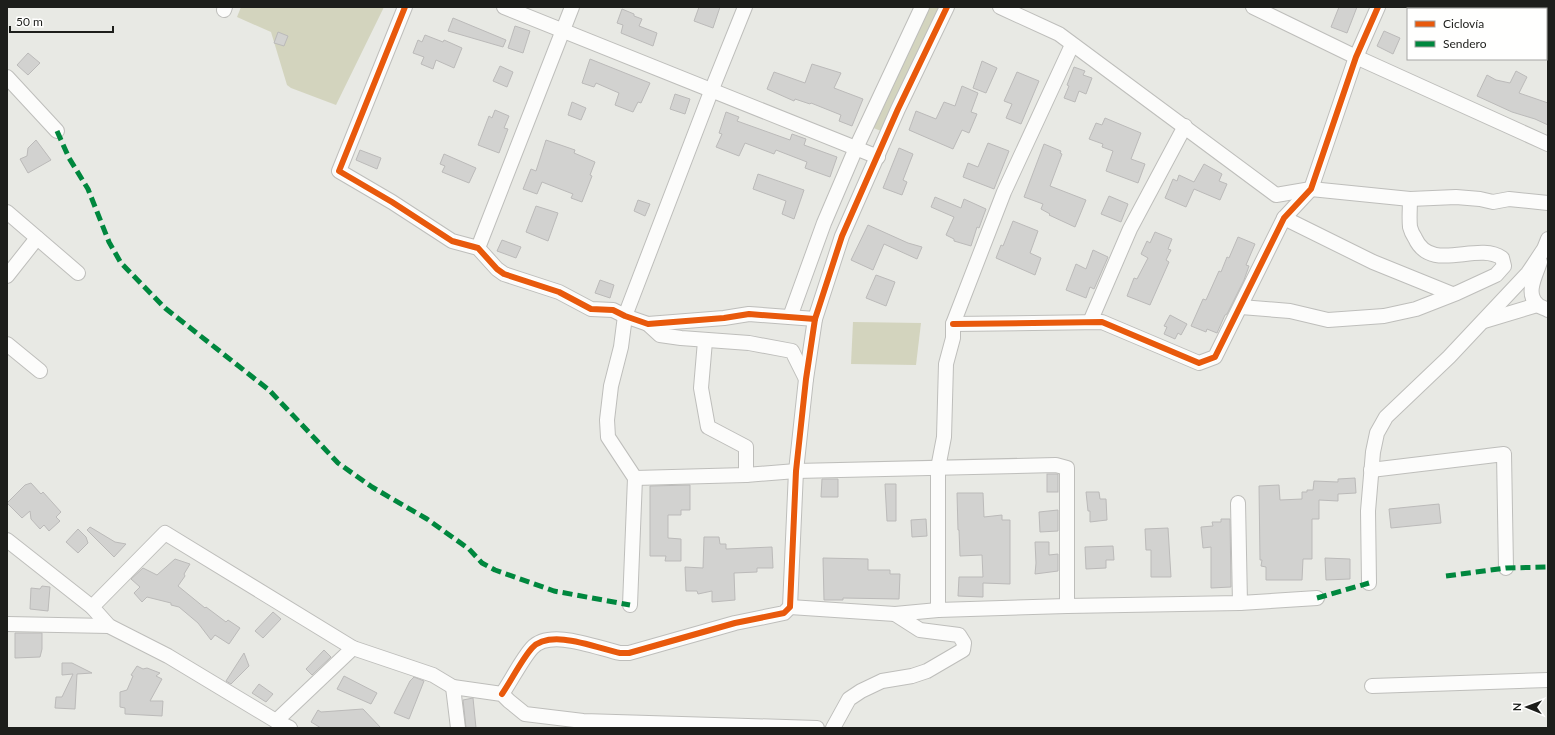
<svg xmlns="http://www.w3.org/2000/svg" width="1555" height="735" font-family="Lato,sans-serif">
	<rect width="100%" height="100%" fill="#e8e9e4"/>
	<g fill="#d3d4be">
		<polygon points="241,7 384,7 336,105 291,88 287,85 271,32 237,17"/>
		<polygon points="928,7 940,7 881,131 871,127"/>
		<polygon points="853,322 921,323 916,365 851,364"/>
	</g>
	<g fill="#d2d2d0" stroke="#bbbab9">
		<polygon points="699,7 720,7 713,28 694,21"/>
		<polygon points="1339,7 1357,7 1347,33 1331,27"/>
		<polygon points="622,9 634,14 634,16 642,19 639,26 657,33 653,46 621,33 623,25 617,23"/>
		<polygon points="453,18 506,40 503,47 448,31"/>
		<polygon points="515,26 530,31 523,53 508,48"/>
		<polygon points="1384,31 1400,38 1393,54 1377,46"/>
		<polygon points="278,32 288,36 284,46 274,43"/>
		<polygon points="425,35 443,42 444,40 462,48 454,68 436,60 433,69 421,64 424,57 413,53 418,40 422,42"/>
		<polygon points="28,53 40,63 28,75 17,65"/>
		<polygon points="590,59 650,83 641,103 638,102 633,112 615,105 619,93 596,83 594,87 582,83"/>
		<polygon points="982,61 997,68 986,93 973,88"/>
		<polygon points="812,64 841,73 834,88 863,99 852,126 839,121 841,115 811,103 810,104 795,99 794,101 767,89 774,72 805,83"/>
		<polygon points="500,66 513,72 507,87 493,81"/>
		<polygon points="1074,67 1085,71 1083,75 1092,78 1086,94 1079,91 1075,102 1064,98 1069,86 1067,85"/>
		<polygon points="1516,71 1527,77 1519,93 1548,103 1548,125 1535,119 1512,112 1477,96 1487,75 1496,80 1510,83"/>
		<polygon points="1017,72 1039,81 1021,124 1006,118 1012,104 1004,101"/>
		<polygon points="962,86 978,93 971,112 977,114 969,133 962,130 953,149 909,130 916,111 936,119 944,102 955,106"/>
		<polygon points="675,94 690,99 685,114 670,109"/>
		<polygon points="572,102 586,108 581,120 568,115"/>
		<polygon points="495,110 509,116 504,128 508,129 499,153 478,145 489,116 492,118"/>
		<polygon points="726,112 739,117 737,121 790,140 792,134 806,139 804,145 837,157 830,177 805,168 807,162 776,150 774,154 745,143 739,156 716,147 722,134 719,133"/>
		<polygon points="1105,118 1141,133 1131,159 1145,164 1138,183 1106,171 1113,151 1102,147 1103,144 1089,139 1096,123 1102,125"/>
		<polygon points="36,140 51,160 28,173 20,159 27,156 28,148"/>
		<polygon points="546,140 575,150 574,153 595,162 590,175 592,176 582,202 571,198 573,194 542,182 537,194 523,189 531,169 536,171"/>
		<polygon points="988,143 1009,151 994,189 963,177 968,163 978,167"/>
		<polygon points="1044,144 1061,151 1060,153 1062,154 1050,186 1086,200 1075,227 1049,215 1050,214 1041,209 1043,204 1024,197"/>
		<polygon points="899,148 913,154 903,180 907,182 902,195 883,188"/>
		<polygon points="360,150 381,158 377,169 356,160"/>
		<polygon points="444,154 476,168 469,183 442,172 445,166 440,164"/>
		<polygon points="1204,164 1222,174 1219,181 1227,184 1220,200 1194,189 1186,207 1165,198 1173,179 1177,181 1179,175 1194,182"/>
		<polygon points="758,174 804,190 794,219 782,214 786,201 753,189"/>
		<polygon points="1109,196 1128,204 1121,222 1101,214"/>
		<polygon points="935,197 961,208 964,199 986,209 979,228 977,227 971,246 954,241 954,239 946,235 954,217 931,207"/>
		<polygon points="638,200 650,204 645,216 634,211"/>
		<polygon points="536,206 558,213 548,241 526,232"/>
		<polygon points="1013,221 1038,231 1030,253 1041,258 1035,275 996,258 1001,245 1003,246"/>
		<polygon points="868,225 908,243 922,247 917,259 884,244 873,270 851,260"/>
		<polygon points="1155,232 1172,239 1168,249 1171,250 1166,260 1169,262 1150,305 1127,296 1134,278 1137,279 1148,258 1141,254 1147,241 1150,243"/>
		<polygon points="1238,237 1255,244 1246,265 1249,266 1244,280 1227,314 1225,315 1217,333 1207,329 1206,332 1191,326 1203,299 1206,300 1219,271 1221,272 1227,257 1229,258"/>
		<polygon points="502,240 521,247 516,258 497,251"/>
		<polygon points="1093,250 1108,257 1094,289 1090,287 1086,298 1066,290 1076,264 1086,269"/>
		<polygon points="876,275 895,282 886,306 866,298"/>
		<polygon points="600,280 614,285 610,298 595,293"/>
		<polygon points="1170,315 1187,324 1181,335 1178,333 1175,339 1164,334 1167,327 1164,326"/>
		<rect x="1047" y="474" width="11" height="18"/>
		<polygon points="1355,478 1356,493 1338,494 1338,501 1319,500 1319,519 1312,519 1312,559 1303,559 1302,580 1266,580 1266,567 1261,566 1262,560 1260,560 1259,486 1279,485 1280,500 1302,499 1302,492 1307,492 1307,490 1313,490 1314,481 1338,482 1338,479"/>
		<polygon points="822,479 838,479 838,497 821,497"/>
		<polygon points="31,483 41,494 43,492 61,512 56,517 60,521 49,531 44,525 40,529 31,519 30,511 22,518 7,503 25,485"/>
		<polygon points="885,484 896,484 896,521 887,521"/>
		<polygon points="690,485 690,510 681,510 681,515 668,515 668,538 681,539 681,561 665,561 666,556 650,556 650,486"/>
		<polygon points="1086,492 1099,492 1100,499 1106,499 1107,520 1090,522 1090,511 1088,511"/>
		<polygon points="957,493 983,493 984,517 1002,515 1002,520 1010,520 1010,584 983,583 983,597 958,596 959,577 983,577 982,555 960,556 959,530 958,530"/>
		<polygon points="1439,504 1441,523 1391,528 1389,509"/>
		<polygon points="1058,510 1058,531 1040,532 1039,512"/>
		<polygon points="926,519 927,536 912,537 911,520"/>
		<polygon points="1221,519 1230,519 1231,587 1211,588 1211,547 1203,548 1201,527 1213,526 1212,522 1221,522"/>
		<polygon points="90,527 115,542 126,544 114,557 87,530"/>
		<polygon points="1168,528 1171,577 1151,577 1151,550 1146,550 1145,529"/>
		<polygon points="78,529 86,537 88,543 78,553 66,542"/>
		<polygon points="704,537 719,537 720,544 726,544 726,549 772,547 773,568 757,568 757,572 734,573 735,600 712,602 712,591 698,594 697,591 686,591 685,567 703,568"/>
		<polygon points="1035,542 1049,542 1049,555 1058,554 1058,571 1035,574 1036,563"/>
		<polygon points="1113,546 1114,560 1106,560 1106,568 1086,569 1085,547"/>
		<polygon points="823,558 868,559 868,570 890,570 890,574 900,574 899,599 843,598 843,600 824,600"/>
		<polygon points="1325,558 1350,559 1350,579 1326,580"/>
		<polygon points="175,559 190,564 184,574 185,576 178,586 205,608 206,607 226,622 228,620 240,628 229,644 215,635 211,640 198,623 179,607 171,605 171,603 147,597 142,602 134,593 140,587 131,579 143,568 157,575"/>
		<polygon points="42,586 50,587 48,611 30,609 31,588 40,589"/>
		<polygon points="273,612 281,619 263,638 255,631"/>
		<polygon points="15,633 42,633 42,649 40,657 15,658"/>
		<polygon points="324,650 331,657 312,675 306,669"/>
		<polygon points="244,653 249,666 231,684 226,681"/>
		<polygon points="62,663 72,663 92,673 77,674 75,709 55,708 56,697 62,697 73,674 62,675"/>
		<polygon points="137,666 143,669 147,668 160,673 156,676 162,679 150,701 163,701 162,716 125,714 125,708 120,707 120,692 127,690 133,676 131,675"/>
		<polygon points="344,676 377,693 371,704 337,689"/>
		<polygon points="414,677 424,681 409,719 394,713 410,681"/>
		<polygon points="259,684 273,694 266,702 252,693"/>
		<polygon points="473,698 476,728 466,728 463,700"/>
		<polygon points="363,709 381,728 321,728 311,722 318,710 321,712"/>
	</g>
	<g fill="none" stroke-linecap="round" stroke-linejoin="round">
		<defs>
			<g id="street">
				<polyline points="405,7 339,171 392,202 452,241 478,248 497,269 504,274 559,292 591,309 613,310 625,316 648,324 724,318 749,314 815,319"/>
				<polyline points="504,7 878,157"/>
				<polyline points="1000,7 1059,34 1276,195 1311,189 1410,199 1456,197 1480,199 1493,202 1509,199 1548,203"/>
				<polyline points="1253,7 1356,57 1548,144"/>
				<polyline points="224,10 225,7"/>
				<polyline points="7,77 57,131"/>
				<polyline points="7,212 78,273"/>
				<polyline points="1284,218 1373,262 1452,294"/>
				<polyline points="478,248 572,7"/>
				<path d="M1540,262C1536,275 1525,293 1537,304C1539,307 1545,308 1548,310"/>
				<polyline points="7,276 37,238"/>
				<path d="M1241,307L1290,311L1328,320L1384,316L1416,309L1457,293L1496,275L1504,266L1502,258C1477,241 1431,274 1415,238C1413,235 1411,231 1410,227C1409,218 1410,208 1410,199"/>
				<polyline points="790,317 824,223 856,148 922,7"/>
				<polyline points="1484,321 1537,305"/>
				<polyline points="1090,322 1130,229 1185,126"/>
				<polyline points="648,324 660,335 681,338 749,343 792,351 806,379"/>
				<polyline points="953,324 1102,322 1199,363 1215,357 1284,218 1311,189 1356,57 1378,7"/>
				<polyline points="705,341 701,388 708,427 746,447 746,475"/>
				<polyline points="7,344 40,371"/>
				<polyline points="1371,470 1504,454 1506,568"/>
				<polyline points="635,478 746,475 796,471 1056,465 1067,468 1067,606"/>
				<polyline points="1238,503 1240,603"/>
				<polyline points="7,540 92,607 109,626 168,656 276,721 290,728"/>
				<polyline points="1369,583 1368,511 1373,452 1377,433 1386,417 1449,357 1528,273 1544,249 1548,239"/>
				<polyline points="630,605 635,478 608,437 607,420 611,386 621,347 625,316 712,89 745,7"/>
				<polyline points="92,607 165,533 353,648 433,675 453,687 502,694 509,701 525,714 583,721 817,728"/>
				<polyline points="790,607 895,614 938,610 1067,606 1240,603 1317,598"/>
				<polyline points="938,610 938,468 944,437 946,364 953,338 953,324 1004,192 1072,45"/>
				<polyline points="7,624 109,626"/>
				<polyline points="1372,686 1548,680"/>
				<polyline points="453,687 458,728"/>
				<path d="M502,694C511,681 522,659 532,648C550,628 597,648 620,653H629L735,623L784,613L790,607L796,471L806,379L815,319L842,236L898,109L947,7"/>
				<polyline points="276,721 353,648"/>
				<polyline points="833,728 849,699 861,691 882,681 912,676 927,671 963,650 964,643 959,635 920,630 895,614"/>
			</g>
		</defs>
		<use href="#street" stroke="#bebebb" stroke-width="16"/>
		<use href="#street" stroke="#fcfcfb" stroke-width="14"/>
		<g stroke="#00873e" stroke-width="5" stroke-dasharray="10 5" stroke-linecap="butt">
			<polyline points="57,131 69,158 88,189 109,242 121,263 165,308 269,390 338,463 372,487 427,519 469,549 482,563 495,570 554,591 630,605"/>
			<polyline points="1446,576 1506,568 1548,567"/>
			<polyline points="1317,598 1369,583"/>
		</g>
		<defs>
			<g id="cycleway">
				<polyline points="405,7 339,171 392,202 452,241 478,248 497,269 504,274 559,292 591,309 613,310 625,316 648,324 724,318 749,314 815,319"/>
				<polyline points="953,324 1102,322 1199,363 1215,357 1284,218 1311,189 1356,57 1378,7"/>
				<path d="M502,694C511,681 522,659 532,648C550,628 597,648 620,653H629L735,623L784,613L790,607L796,471L806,379L815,319L842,236L898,109L947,7"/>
			</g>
		</defs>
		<use href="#cycleway" stroke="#fffffe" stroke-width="8"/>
		<use href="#cycleway" stroke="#e8590c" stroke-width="6"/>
	</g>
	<rect width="1555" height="735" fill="none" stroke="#1d1e1b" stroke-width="16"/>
	<rect x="1407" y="8" width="140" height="52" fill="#fffffe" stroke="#a5a5a3"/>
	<rect x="1415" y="21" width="20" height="6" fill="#e8590c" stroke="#a5a5a3"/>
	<text x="1443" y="28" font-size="12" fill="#1d1e1b">Ciclovía</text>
	<rect x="1415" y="41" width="20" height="6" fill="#00873e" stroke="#a5a5a3"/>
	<text x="1443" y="48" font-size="12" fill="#1d1e1b">Sendero</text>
	<g transform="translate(1527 707) rotate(271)" stroke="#fffffe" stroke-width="3" paint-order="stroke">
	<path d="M0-3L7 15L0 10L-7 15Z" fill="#1d1e1b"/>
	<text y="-6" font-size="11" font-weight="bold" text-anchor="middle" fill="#1d1e1b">N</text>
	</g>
	<path d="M10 26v6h103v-6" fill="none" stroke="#1d1e1b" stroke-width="2"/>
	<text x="16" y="26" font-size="12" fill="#1d1e1b" stroke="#fffffe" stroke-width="3" paint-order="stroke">50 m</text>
</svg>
